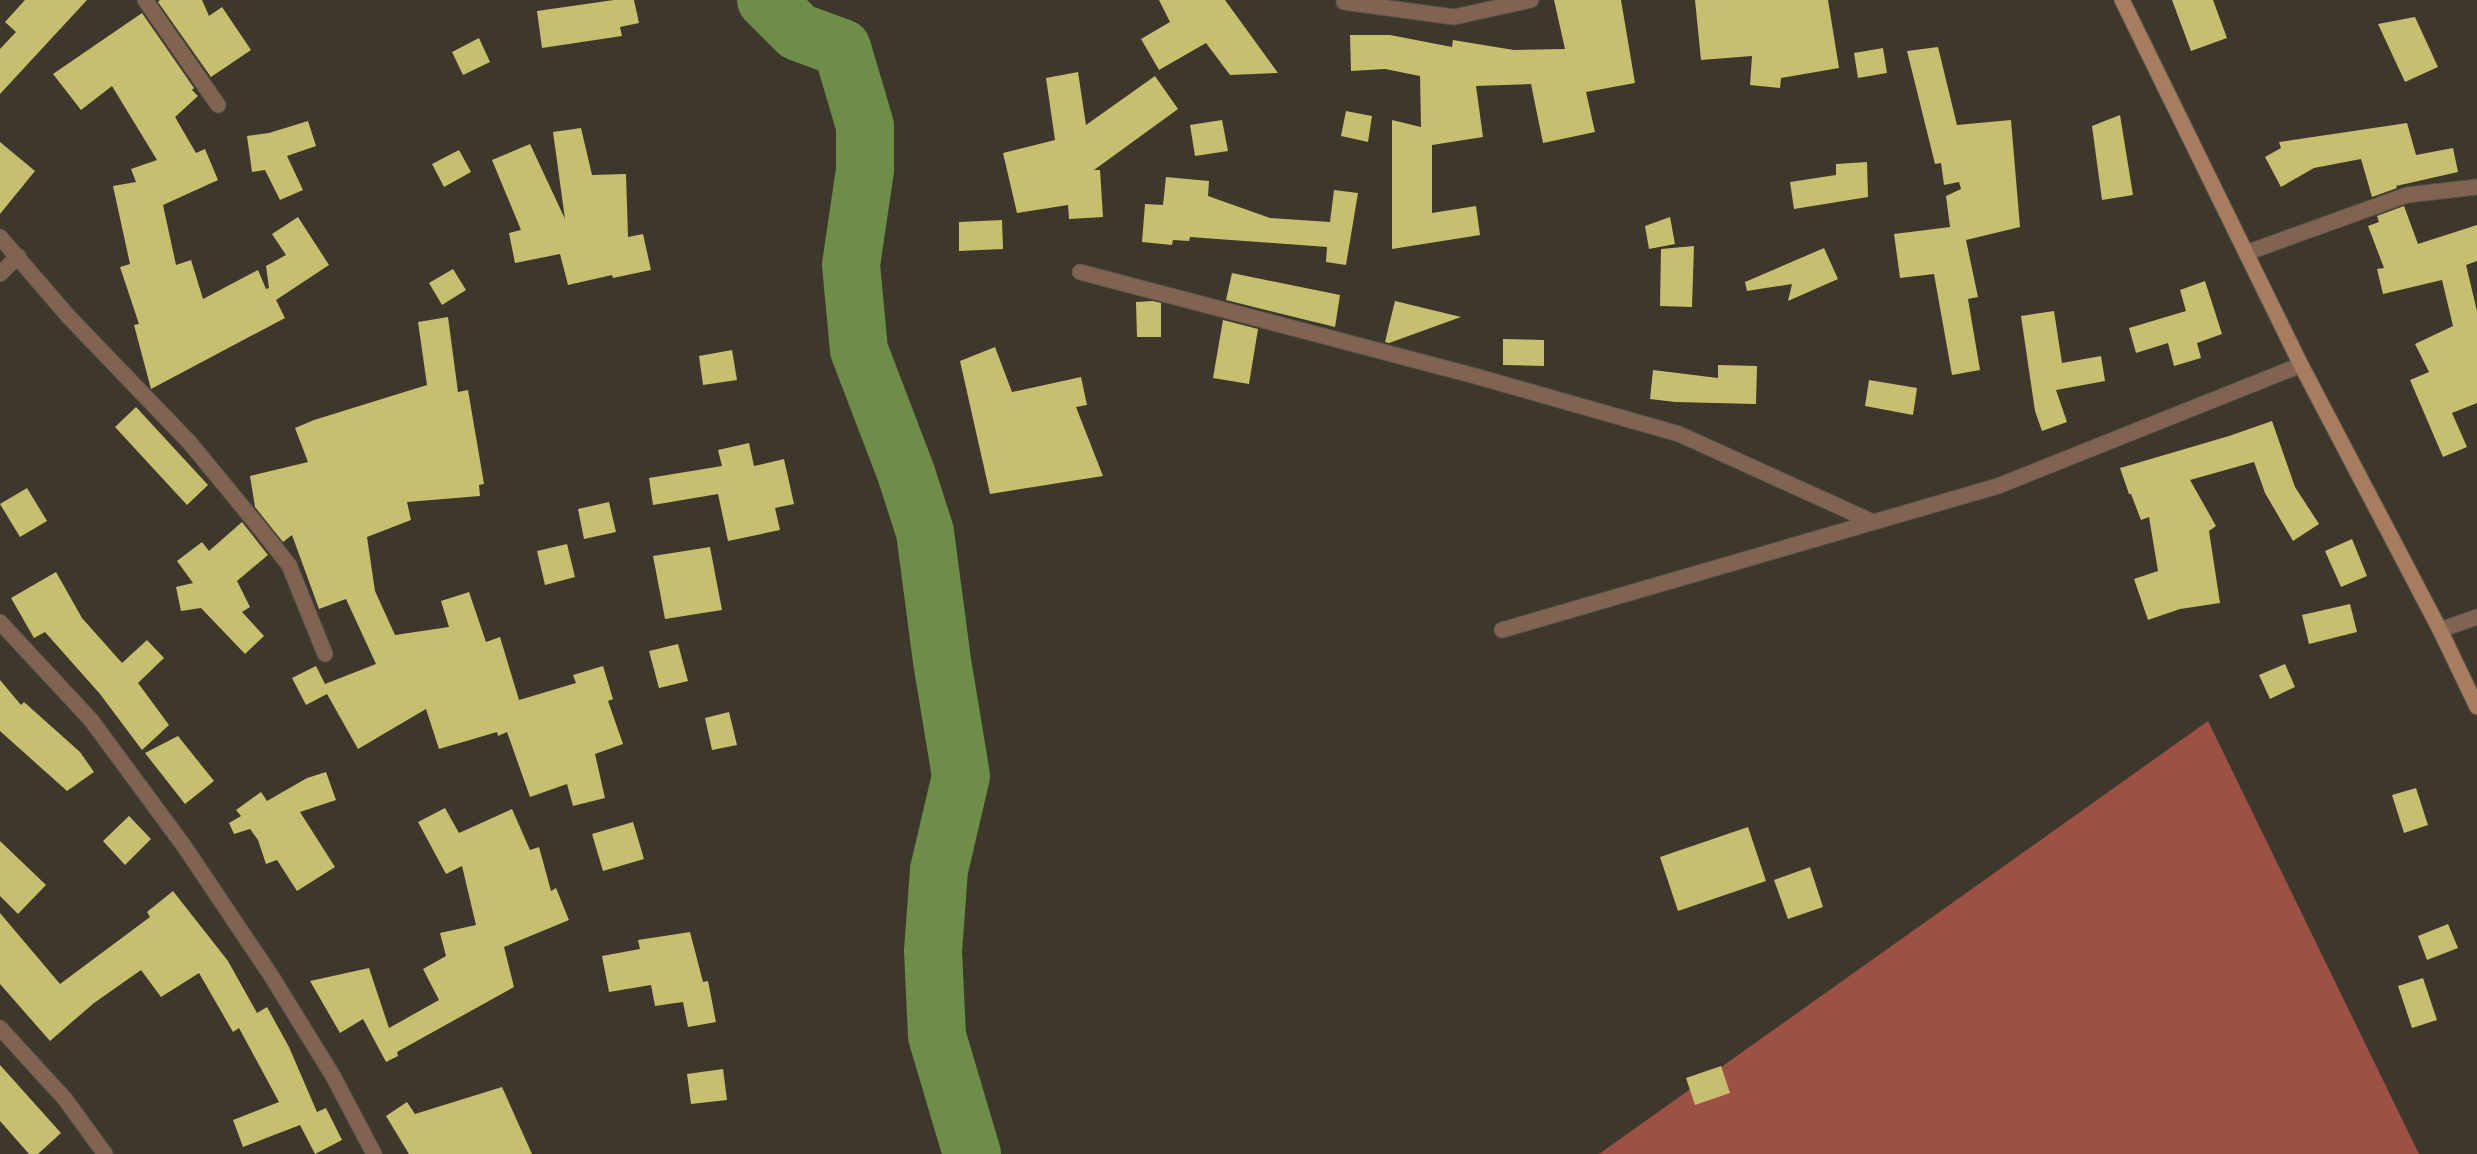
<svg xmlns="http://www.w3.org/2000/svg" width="2477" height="1154" font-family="Commissioner,sans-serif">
	<rect width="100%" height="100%" fill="#3d372c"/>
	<polygon fill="#9d5145" points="2208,721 2419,1154 1599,1154"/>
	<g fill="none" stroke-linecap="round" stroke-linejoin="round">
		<polyline stroke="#6d8d49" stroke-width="58" points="766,0 798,32 842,48 865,126 865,170 851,265 859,350 906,473 925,532 942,661 961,776 939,870 933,951 937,1036 972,1154"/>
	</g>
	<g fill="#c5bf6f">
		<polygon points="25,0 87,0 0,94 0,49 16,32 5,22"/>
		<polygon points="160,0 202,0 209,16 222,7 251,50 211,77 158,2"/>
		<polygon points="614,0 634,0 639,23 620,27 622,36 542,48 537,11"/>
		<polygon points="1159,0 1225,0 1278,73 1230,75 1206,43 1159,70 1141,39 1170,22"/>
		<polygon points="1554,0 1621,0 1635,83 1586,92 1595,132 1543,143 1531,84 1476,86 1483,137 1432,145 1432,213 1476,206 1480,235 1392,249 1392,120 1421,127 1420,76 1385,69 1351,71 1350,35 1390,35 1452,47 1453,40 1514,50 1565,49"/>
		<polygon points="1695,0 1828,0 1839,68 1781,78 1780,88 1750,85 1752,56 1701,60"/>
		<polygon points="2172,0 2213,0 2227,38 2191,51"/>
		<polygon points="142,13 194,88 192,90 198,96 175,117 196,153 205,149 218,180 163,205 176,265 191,260 203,299 258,270 266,289 269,288 266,266 286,255 272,234 298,217 329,265 276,300 285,318 151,389 134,325 139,324 120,267 130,264 113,186 136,182 131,169 157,160 112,86 81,110 53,74"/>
		<polygon points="2415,17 2438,67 2405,82 2378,24"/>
		<polygon points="479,38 490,62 463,75 452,52"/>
		<polygon points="1938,47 1957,125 2011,120 2020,227 1966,240 1978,297 1968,299 1980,370 1952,375 1934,274 1900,278 1894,234 1950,227 1946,196 1961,189 1959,182 1944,185 1941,163 1935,164 1907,51"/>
		<polygon points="1883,48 1887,73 1858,78 1854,53"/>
		<polygon points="1078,72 1086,125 1155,76 1178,109 1094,170 1100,170 1103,217 1069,219 1068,205 1017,213 1003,153 1055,140 1046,78"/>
		<polygon points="1346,111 1372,116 1368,142 1341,136"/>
		<polygon points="2120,115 2133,195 2102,200 2092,126"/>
		<polygon points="1222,120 1228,151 1195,156 1190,125"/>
		<polygon points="308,121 316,146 287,156 303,190 280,200 265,170 252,172 247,136 269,133"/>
		<polygon points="2407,123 2416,155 2453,148 2458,172 2396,186 2397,188 2372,197 2361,159 2314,168 2281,187 2265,157 2281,148 2279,142"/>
		<polygon points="581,128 592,175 626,174 628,237 643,234 651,270 613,278 612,275 568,285 560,254 515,263 509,233 521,230 492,160 530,144 565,219 553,132"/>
		<polygon points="0,142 35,171 0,214"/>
		<polygon points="459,150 471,172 444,187 432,164"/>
		<polygon points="1867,162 1868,197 1794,209 1790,182 1836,175 1836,164"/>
		<polygon points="1166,177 1209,181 1208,196 1270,218 1330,222 1334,190 1358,193 1346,265 1326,262 1327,247 1190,237 1189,241 1173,240 1172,245 1142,242 1145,204 1163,205"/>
		<polygon points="2404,206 2418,244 2477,225 2477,261 2466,265 2477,311 2477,403 2452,413 2467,447 2443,457 2410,380 2429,372 2415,344 2453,326 2442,280 2383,294 2377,269 2384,268 2368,226 2379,222 2377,216"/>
		<polygon points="1670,217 1675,244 1649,249 1645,226"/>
		<polygon points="1002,220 1003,249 959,251 959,222"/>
		<polygon points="1694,246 1692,307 1660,306 1661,249"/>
		<polygon points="1824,248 1838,279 1788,301 1792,284 1747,291 1745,282"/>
		<polygon points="453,269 466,290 442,305 429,283"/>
		<polygon points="1232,273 1340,295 1335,327 1226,300"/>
		<polygon points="2205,281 2222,334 2197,343 2201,358 2174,366 2168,343 2136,353 2129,328 2186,311 2180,290"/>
		<polygon points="1153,301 1161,303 1161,337 1137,337 1136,302"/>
		<polygon points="1395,301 1461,317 1389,343 1385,342"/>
		<polygon points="2054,311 2062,363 2101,356 2105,381 2056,390 2067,422 2042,431 2035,411 2021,316"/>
		<polygon points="448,317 458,392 468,390 484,484 479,485 480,496 407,502 411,520 367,537 375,591 395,635 449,627 441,601 469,592 486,642 500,637 519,700 576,683 573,675 603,666 613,699 608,701 623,744 595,754 605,798 573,806 567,784 530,797 507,732 498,736 497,732 439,749 426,709 358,749 327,694 306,705 292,678 316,666 325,684 376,664 346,599 319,609 292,535 283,542 255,507 250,476 308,462 295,428 314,420 427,385 418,322"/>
		<polygon points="1223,320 1258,329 1249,384 1213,378"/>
		<polygon points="1503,339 1544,340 1544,366 1503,365"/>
		<polygon points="995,347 1012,392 1081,377 1087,405 1076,407 1103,476 990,494 960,361"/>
		<polygon points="732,350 737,380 703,385 699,356"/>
		<polygon points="1718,365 1757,366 1756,404 1675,402 1650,399 1653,370 1718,378"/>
		<polygon points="1869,380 1917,388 1913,415 1865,406"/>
		<polygon points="136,407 208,485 187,505 115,427"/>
		<polygon points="2272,421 2295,487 2319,524 2293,541 2265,493 2254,462 2190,480 2216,526 2209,531 2220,603 2180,609 2148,620 2134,579 2158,571 2149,517 2141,520 2131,494 2129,494 2120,468 2229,436"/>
		<polygon points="749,443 754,466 784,459 794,504 775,508 780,530 728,541 718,494 653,505 649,478 722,466 718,450"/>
		<polygon points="27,488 47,521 20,537 0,504"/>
		<polygon points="609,502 616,532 584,539 578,509"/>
		<polygon points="242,522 268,555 237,581 250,607 242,612 264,636 245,654 201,608 181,611 176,587 193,583 177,561 202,542 209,551"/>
		<polygon points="2352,539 2367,576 2341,587 2325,551"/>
		<polygon points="567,544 575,577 545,585 537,551"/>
		<polygon points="710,547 722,610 665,619 653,556"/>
		<polygon points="56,572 82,618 122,663 147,640 164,658 138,683 169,725 142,750 100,694 45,632 34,638 11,598"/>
		<polygon points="2350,604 2357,632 2309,644 2302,615"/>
		<polygon points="678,644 688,681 659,688 649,651"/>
		<polygon points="2285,664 2295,687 2270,699 2259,675"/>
		<polygon points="0,680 21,705 24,702 80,752 94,772 67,791 0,731"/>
		<polygon points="729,712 737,745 712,750 705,718"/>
		<polygon points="178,736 214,781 185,804 145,753"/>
		<polygon points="326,772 336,800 300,812 335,867 297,891 277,860 266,864 258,840 250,829 234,834 229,823 241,816 236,810 261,792 267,801 307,778"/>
		<polygon points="2416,788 2428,825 2404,833 2392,795"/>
		<polygon points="445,808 459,833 512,809 530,850 539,847 551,891 556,888 569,920 504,947 514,987 397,1052 398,1056 386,1062 363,1019 340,1033 310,981 369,968 389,1028 439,1000 423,969 446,956 440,933 476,925 462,866 446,874 418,822"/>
		<polygon points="129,816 151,839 125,865 103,841"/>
		<polygon points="633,822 644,859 603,871 592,834"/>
		<polygon points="1748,827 1766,881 1678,911 1660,857"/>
		<polygon points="0,841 46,885 18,914 0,896"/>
		<polygon points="1810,867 1823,907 1788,919 1774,880"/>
		<polygon points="173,891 228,961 257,1013 267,1007 289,1047 317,1112 326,1108 342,1140 315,1154 300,1125 243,1147 233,1120 279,1102 239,1028 233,1032 199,973 161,997 141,970 94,1003 50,1041 0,984 0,913 60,984 150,917 147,912"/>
		<polygon points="2448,924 2458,948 2427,960 2418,936"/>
		<polygon points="690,932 703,982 708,981 716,1022 688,1027 683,1002 655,1006 651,985 609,992 602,956 640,949 638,940"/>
		<polygon points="2423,978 2437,1020 2412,1028 2398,986"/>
		<polygon points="0,1065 61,1133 38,1154 29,1154 0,1121"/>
		<polygon points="1721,1066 1730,1093 1695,1105 1686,1078"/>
		<polygon points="723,1069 727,1100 691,1104 687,1074"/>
		<polygon points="502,1087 532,1154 409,1154 386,1116 407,1102 415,1114"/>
	</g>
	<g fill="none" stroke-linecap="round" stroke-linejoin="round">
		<defs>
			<g id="street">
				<polyline points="145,0 218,105"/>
				<polyline points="1344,2 1454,17 1531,0"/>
				<polyline points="0,237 68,316 190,443 259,527 289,565 325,654"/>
				<polyline points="2246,253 2407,195 2477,187"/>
				<polyline points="1080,272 1475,376 1679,434 1873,522"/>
				<polyline points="0,274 18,256"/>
				<polyline points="0,622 91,720 184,846 270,974 333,1076 374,1154"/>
				<polyline points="1502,630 1998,486 2301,365"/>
				<polyline points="2440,630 2477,617"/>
				<polyline points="0,1028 65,1099 105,1154"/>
			</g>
			<polyline id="secondary" points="2122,0 2301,365 2440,630 2477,707"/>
		</defs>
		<use href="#street" stroke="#595349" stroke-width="17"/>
		<use href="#secondary" stroke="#595349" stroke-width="17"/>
		<use href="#street" stroke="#806451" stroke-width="15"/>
		<use href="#secondary" stroke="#a87c5e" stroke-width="15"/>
	</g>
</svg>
